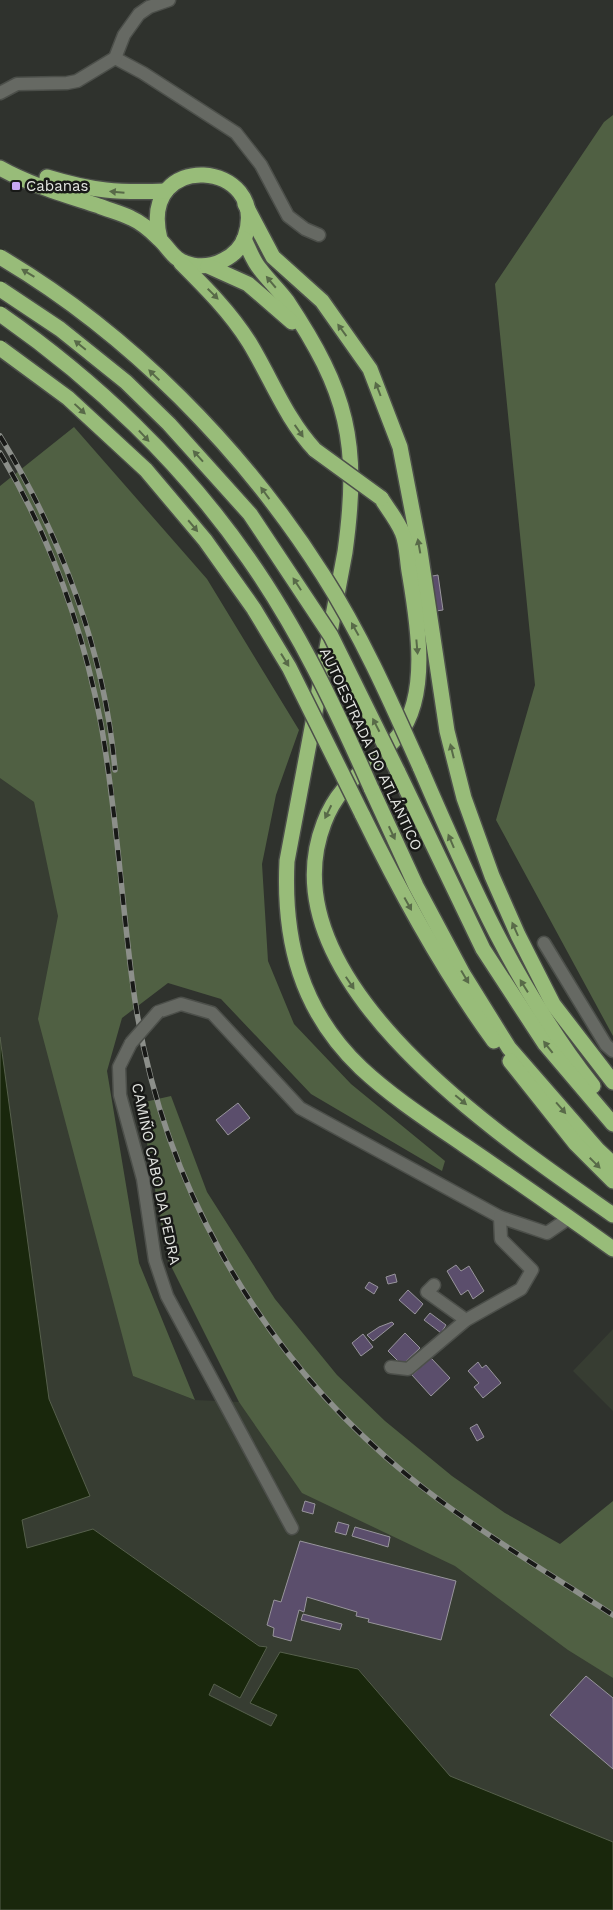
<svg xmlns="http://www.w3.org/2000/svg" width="613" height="1910" font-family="'Work Sans',sans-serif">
	<rect width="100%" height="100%" fill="#2f322d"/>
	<g fill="#373d32">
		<polygon points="0,777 34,802 59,916 133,1376 195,1400 239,1402 455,1565 613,1678 613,1842 450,1776 358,1668 280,1652 250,1703 277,1715 271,1726 209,1695 214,1683 240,1697 267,1647 259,1645 93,1529 27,1548 21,1520 89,1495 49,1399 0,1037"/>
		<polygon points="613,1329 613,1411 573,1371"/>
	</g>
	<g fill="#506043">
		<polygon points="613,115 613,1036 496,820 535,685 495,284 604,122"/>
		<polygon points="74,427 207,579 299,730 276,795 262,864 268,961 294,1024 351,1084 445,1161 442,1171 311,1094 221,999 168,983 122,1018 107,1071 139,1263 195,1400 133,1376 38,1019 58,916 34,802 0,778 0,486"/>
		<polygon points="171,1096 207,1192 275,1299 337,1375 385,1421 452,1476 505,1513 560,1544 613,1501 613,1678 568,1650 455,1566 302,1493 239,1402 167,1258 140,1103"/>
	</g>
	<polygon fill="#19270c" stroke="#56604c" points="0,1037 49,1399 90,1496 22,1520 27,1548 93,1529 259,1646 267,1647 240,1698 214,1684 209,1695 271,1726 277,1715 250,1703 280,1652 358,1669 450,1776 613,1842 613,1910 0,1910"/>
	<g fill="#5b4e6c" stroke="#98959c">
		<polygon points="438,575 443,610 409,615 404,581"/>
		<polygon points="238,1103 250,1118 228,1135 216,1120"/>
		<polygon points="456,1265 461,1271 469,1266 484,1291 473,1299 468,1290 461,1295 447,1271"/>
		<polygon points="395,1274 397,1282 388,1284 386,1277"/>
		<polygon points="369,1282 378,1287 374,1294 365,1288"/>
		<polygon points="408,1290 423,1304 415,1314 399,1300"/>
		<polygon points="430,1313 446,1325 441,1333 424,1320"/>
		<polygon points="392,1322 394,1324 373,1341 367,1335 379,1327"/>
		<polygon points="405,1333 420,1348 402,1365 388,1351"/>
		<polygon points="363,1334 373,1347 361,1356 352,1343"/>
		<polygon points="431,1358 450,1378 431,1396 412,1375"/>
		<polygon points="478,1362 482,1368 486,1365 501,1383 483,1398 474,1387 479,1383 468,1371"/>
		<polygon points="477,1424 484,1437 477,1441 470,1428"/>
		<polygon points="305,1501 315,1504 313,1514 302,1511"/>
		<polygon points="338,1522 349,1525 346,1535 335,1532"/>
		<polygon points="355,1527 390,1537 388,1547 352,1536"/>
		<polygon points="300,1541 456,1581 441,1640 368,1622 369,1619 356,1616 357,1612 307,1597 304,1612 299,1610 291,1641 273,1636 274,1628 267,1625 274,1600 281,1602"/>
		<polygon points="303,1614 342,1624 340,1630 301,1620"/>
		<polygon points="586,1676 613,1698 613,1769 550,1715"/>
	</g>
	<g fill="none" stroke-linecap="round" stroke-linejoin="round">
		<defs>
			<g id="minor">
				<polyline points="115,58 143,73 236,133 261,165 288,216 305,229 319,235"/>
				<polyline points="0,93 17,84 67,83 77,81 115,58 124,35 139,14 149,7 169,0"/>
				<polyline points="544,943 606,1045 613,1051"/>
				<polyline points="158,1012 181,1004 212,1013 300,1108 500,1217 547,1233 569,1218"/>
				<polyline points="131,1043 119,1067 120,1095 143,1179 155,1260 167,1296 292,1528"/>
				<polyline points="434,1285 427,1292 466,1320"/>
				<polyline points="391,1367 408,1369 466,1320 521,1289 532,1270 501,1239 500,1217"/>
			</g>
			<g id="highway">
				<path d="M0,168C30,185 66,195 99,206C109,210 121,213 131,218C140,222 151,231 158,238C171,249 172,261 193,265C213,269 238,257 245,237C271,160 137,148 160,239"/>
				<path d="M47,177C93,191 118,193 166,191"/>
				<polyline points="245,204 273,257 322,301 370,369 400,447 420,551 447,731 464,798 492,876 518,935 553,1004 613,1082"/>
				<path d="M244,239C249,249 253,261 260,269C268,280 279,290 287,301C348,393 360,442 345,552L287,861C283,941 301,1011 361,1068C392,1097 429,1121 464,1145C514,1179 564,1214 613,1249"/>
				<path d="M181,263C206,288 230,312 249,342C271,378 286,419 315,450"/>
				<polyline points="208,266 248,284 292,322"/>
				<path d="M381,498C388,509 397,520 402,532C407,543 407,559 409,571C417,619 431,695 398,736C371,768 340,780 324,823C263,981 505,1139 613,1215"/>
				<path d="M420,767C469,881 516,988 593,1086"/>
				<polyline points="397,770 483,949 545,1044 613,1124"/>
				<polyline points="371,788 416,886 463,974 509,1048 597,1149 613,1164"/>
				<path d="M362,814C400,892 442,970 494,1041"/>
				<polyline points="510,1061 576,1144 613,1181"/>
			</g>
		</defs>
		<use href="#minor" stroke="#4c4f4a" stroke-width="15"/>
		<use href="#highway" stroke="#4c4f4a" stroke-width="18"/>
		<use href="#minor" stroke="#666963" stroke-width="12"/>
		<use href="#highway" stroke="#98bc79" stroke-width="15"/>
		<defs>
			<g id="rail">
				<path d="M0,436C61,536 105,653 115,770"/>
				<path d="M0,453C50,536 83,629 101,724C116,808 121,894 132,979C156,1174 255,1350 407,1475C471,1527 544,1570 613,1615"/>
			</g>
		</defs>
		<use href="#rail" stroke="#8c8f8a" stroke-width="5.5"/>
		<use href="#rail" stroke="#181917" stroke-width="4" stroke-dasharray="11" stroke-linecap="butt"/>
		<defs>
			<polyline id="minor-bridge" points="131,1043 158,1012"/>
			<g id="highway-bridge">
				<path d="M0,257C129,333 243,449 323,575C362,636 391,702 420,767"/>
				<polyline points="0,289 60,329 126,382 169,424 250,514 331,636 397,770"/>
				<path d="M0,314C95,380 182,463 248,558C298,629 336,709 371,788"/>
				<polyline points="0,348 68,398 146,470 205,540 254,609 289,667 362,814"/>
				<polyline points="315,450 381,498"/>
			</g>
		</defs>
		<use href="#minor-bridge" stroke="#4c4f4a" stroke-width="15" stroke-linecap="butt"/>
		<use href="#highway-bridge" stroke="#4c4f4a" stroke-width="18" stroke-linecap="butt"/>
		<use href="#minor-bridge" stroke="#666963" stroke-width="12"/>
		<use href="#highway-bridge" stroke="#98bc79" stroke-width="15"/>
	</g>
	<defs><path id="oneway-solid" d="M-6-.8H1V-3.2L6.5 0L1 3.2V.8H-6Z" transform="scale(1.25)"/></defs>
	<g fill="#586a48">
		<use href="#oneway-solid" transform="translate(117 192) rotate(-175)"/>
		<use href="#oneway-solid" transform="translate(28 273) rotate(-149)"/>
		<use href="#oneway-solid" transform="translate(271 282) rotate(-130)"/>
		<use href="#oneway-solid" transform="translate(213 294) rotate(45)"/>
		<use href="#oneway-solid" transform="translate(342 330) rotate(-126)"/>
		<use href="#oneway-solid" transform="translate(80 345) rotate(-141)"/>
		<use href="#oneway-solid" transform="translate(154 375) rotate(-136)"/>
		<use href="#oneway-solid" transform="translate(378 389) rotate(-111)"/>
		<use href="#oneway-solid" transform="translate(80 409) rotate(43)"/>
		<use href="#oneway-solid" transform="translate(299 431) rotate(55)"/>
		<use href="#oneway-solid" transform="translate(144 436) rotate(47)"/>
		<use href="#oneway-solid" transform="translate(198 456) rotate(-132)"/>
		<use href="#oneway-solid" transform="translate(265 493) rotate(-126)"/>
		<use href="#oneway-solid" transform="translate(193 526) rotate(50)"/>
		<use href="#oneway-solid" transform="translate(419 546) rotate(-100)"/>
		<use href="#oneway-solid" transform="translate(297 584) rotate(-123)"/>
		<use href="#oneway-solid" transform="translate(355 629) rotate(-119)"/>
		<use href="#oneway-solid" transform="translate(417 647) rotate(85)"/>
		<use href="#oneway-solid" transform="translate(285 660) rotate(58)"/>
		<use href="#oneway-solid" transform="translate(376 725) rotate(-117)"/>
		<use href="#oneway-solid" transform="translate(452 751) rotate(-104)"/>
		<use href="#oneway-solid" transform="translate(328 812) rotate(116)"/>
		<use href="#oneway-solid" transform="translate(392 833) rotate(65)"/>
		<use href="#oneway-solid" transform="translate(451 841) rotate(-113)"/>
		<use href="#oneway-solid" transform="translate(408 904) rotate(61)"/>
		<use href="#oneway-solid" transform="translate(515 929) rotate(-114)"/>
		<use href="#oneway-solid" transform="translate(465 977) rotate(59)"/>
		<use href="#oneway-solid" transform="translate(350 983) rotate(56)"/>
		<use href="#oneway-solid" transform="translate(524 986) rotate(-122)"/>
		<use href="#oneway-solid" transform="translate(548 1047) rotate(-128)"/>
		<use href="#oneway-solid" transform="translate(461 1100) rotate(40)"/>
		<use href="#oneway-solid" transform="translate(561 1108) rotate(49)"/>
		<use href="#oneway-solid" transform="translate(595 1163) rotate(45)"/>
	</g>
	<rect fill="#c6a6f0" stroke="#181917" stroke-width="2" x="11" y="181" width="10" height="10" rx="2.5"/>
	<g text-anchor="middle" stroke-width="5" stroke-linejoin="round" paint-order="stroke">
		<g font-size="15" fill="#e4e6e2" stroke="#181917" text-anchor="start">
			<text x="26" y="191">Cabanas</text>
		</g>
		<g font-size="15" fill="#e4e6e2" stroke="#181917">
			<text transform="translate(371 749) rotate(65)" y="5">AUTOESTRADA DO ATLÁNTICO</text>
			<text transform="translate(156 1174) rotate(78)" y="5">CAMIÑO CABO DA PEDRA</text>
		</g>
	</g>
</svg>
